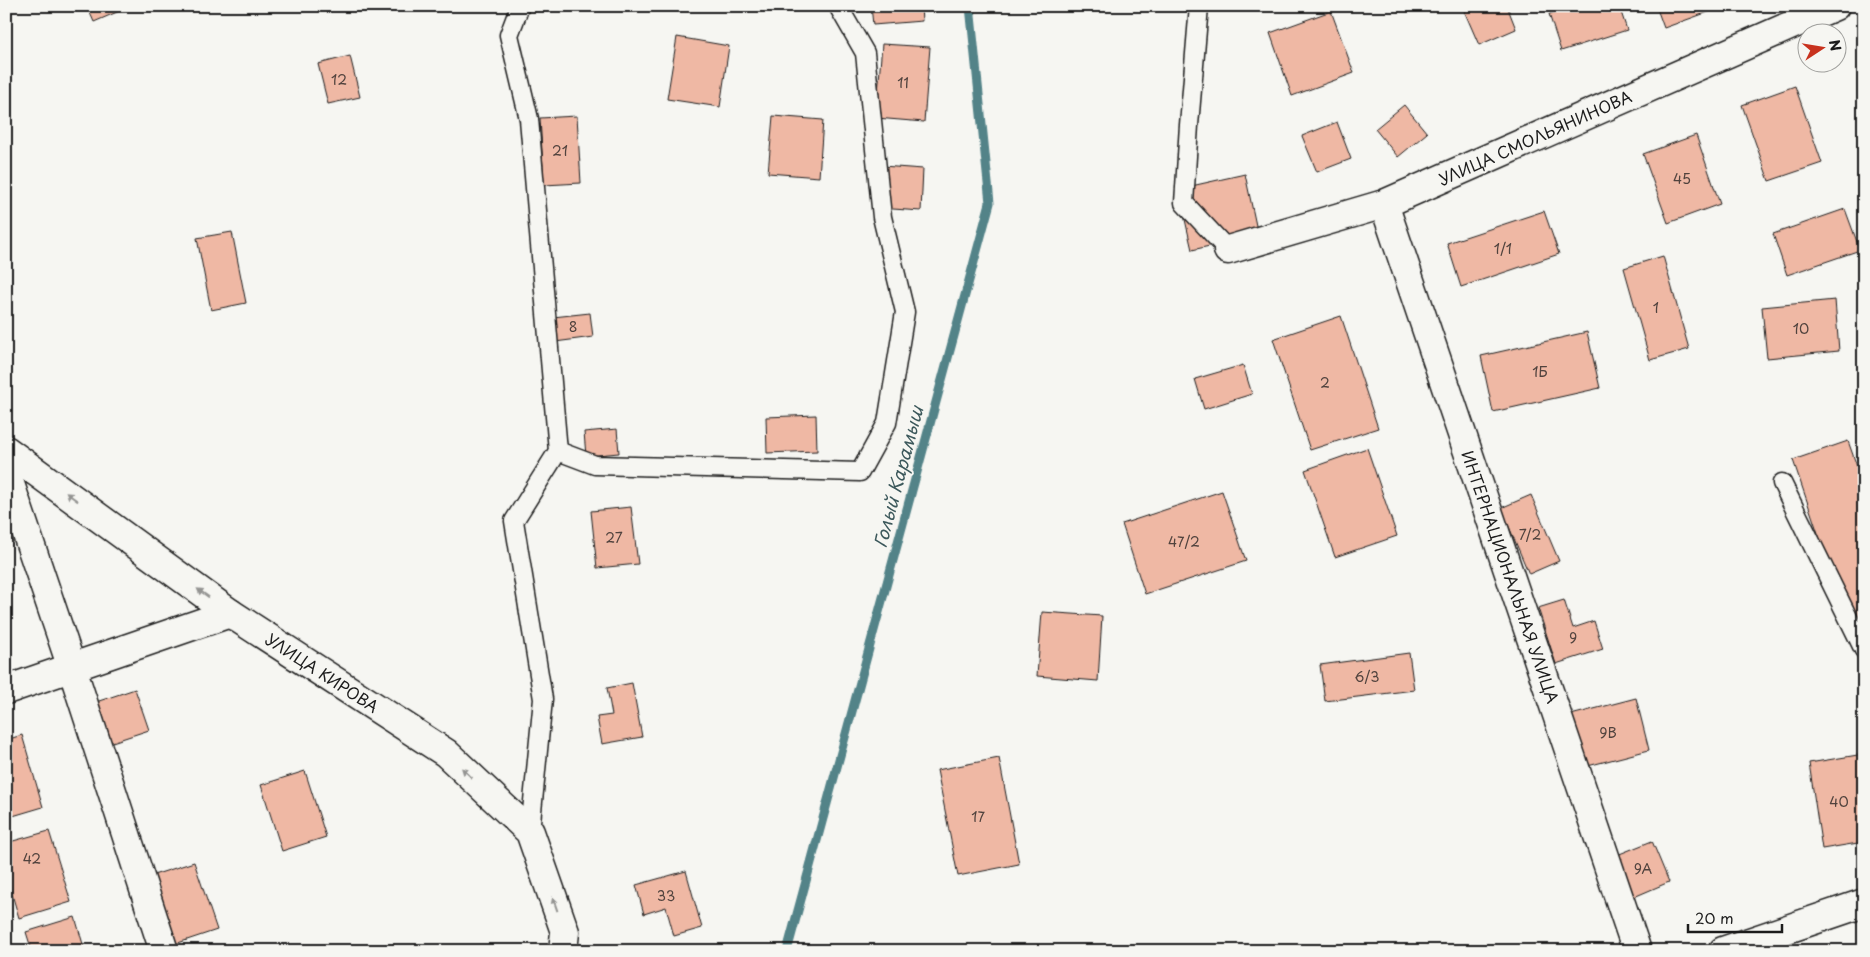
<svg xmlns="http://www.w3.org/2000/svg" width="1870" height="957" font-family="'Playpen Sans',sans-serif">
	<rect width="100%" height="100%" fill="#f6f6f2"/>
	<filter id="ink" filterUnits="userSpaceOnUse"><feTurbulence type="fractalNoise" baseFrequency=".02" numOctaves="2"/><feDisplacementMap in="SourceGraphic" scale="10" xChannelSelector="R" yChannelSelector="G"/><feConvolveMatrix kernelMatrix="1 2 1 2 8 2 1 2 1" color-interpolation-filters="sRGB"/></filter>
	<g filter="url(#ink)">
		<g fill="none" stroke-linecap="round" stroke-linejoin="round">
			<polyline stroke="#528388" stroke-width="9" points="787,951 990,203 970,6"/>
		</g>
		<g fill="#efb8a4" stroke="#1c1c1c">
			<polygon points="87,6 131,6 94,22"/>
			<polygon points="871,6 921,6 922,21 873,25"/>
			<polygon points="1462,6 1507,6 1516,29 1479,45"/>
			<polygon points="1572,6 1619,6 1627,30 1561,51 1549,14"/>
			<polygon points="1656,6 1725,6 1664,28"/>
			<polygon points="1331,11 1354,73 1292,96 1270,33"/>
			<polygon points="677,37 729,46 720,107 667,99"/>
			<polygon points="882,44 930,47 924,122 876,118"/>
			<polygon points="350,56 360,97 328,104 318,64"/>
			<polygon points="1795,86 1822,163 1769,181 1742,105"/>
			<polygon points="1404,105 1427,133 1398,157 1375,129"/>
			<polygon points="577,116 581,183 544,185 540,118"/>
			<polygon points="773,116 823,120 819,177 768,173"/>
			<polygon points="1337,122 1351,159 1317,172 1302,136"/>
			<polygon points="1696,135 1720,204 1668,223 1643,154"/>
			<polygon points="882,166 923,169 921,211 879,208"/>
			<polygon points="1245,174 1258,235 1192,250 1178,189"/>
			<polygon points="1845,209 1860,250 1787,275 1773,234"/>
			<polygon points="1544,211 1559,254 1461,287 1447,243"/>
			<polygon points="232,232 246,303 211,310 197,238"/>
			<polygon points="1663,256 1689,349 1650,360 1624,268"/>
			<polygon points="1835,300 1839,351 1767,358 1762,307"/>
			<polygon points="590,313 593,337 555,342 553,317"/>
			<polygon points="1341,316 1378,428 1310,450 1273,339"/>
			<polygon points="1587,332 1600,388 1493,412 1481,356"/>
			<polygon points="1243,365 1252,394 1204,409 1195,379"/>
			<polygon points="816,415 817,451 767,453 766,417"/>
			<polygon points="617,429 619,453 586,456 584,432"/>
			<polygon points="1848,441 1864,486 1864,668 1793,460"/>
			<polygon points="1367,448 1397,536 1335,557 1305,470"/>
			<polygon points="1222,491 1246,561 1145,594 1122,524"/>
			<polygon points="1531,495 1559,561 1529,574 1501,508"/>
			<polygon points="631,507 638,564 597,568 591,511"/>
			<polygon points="1564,600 1573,628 1594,621 1603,649 1556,664 1538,608"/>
			<polygon points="1042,612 1102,616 1098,681 1037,676"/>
			<polygon points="1409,653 1414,690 1325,701 1320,665"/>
			<polygon points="632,683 642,737 602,744 597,717 612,715 607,688"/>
			<polygon points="135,689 149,730 97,747 84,706"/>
			<polygon points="1636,698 1649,750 1580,768 1567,716"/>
			<polygon points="22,735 43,807 6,818 6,740"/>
			<polygon points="1864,754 1864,842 1822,849 1809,763"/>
			<polygon points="999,758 1019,864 958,876 937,770"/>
			<polygon points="305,771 326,837 282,851 261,785"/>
			<polygon points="49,831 71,902 19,918 6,874 6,843"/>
			<polygon points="1652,841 1669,882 1634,897 1617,855"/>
			<polygon points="194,862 217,930 163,948 141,879"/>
			<polygon points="686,871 702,928 674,936 666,907 644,914 636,885"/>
			<polygon points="75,917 85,951 32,951 26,932"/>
		</g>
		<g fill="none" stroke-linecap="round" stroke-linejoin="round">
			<defs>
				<g id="service">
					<polyline points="520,6 509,35 529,119 558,451 514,521 543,699 530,832"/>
					<polyline points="1199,6 1189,125 1184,203 1228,250"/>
					<polyline points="558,451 595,465 860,472 887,423 905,312 882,217 865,53 838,6"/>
					<polyline points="1782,483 1864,650"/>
				</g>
				<g id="minor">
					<polyline points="1384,204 1637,951"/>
					<polyline points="1228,250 1384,204 1835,6"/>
					<polyline points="6,472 72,668 164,951"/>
					<polyline points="6,690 230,613"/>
					<polyline points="1723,951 1864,903"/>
				</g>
				<polyline id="tertiary" points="6,450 230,613 446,753 530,832 565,932 563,951"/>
			</defs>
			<use href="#service" stroke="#1c1c1c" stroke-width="21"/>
			<use href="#minor" stroke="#1c1c1c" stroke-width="31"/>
			<use href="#tertiary" stroke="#1c1c1c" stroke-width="31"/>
			<use href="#service" stroke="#f6f6f2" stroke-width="18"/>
			<use href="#minor" stroke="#f6f6f2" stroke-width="28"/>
			<use href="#tertiary" stroke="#f6f6f2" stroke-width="28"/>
		</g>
		<defs><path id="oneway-solid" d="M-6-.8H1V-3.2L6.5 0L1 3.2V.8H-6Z" transform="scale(1.25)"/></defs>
		<g fill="#949492">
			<use href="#oneway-solid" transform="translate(72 497) rotate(-144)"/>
			<use href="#oneway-solid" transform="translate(203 593) rotate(-144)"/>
			<use href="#oneway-solid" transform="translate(467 773) rotate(-137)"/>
			<use href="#oneway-solid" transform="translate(555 904) rotate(-109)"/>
		</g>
	</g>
	<g text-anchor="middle" stroke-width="4" stroke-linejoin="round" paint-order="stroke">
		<g font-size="14" fill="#51433e">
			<text x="339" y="85">12</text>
			<text x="903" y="88">11</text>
			<text x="560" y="156">21</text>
			<text x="1682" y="184">45</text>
			<text x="1503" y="254">1/1</text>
			<text x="1656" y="313">1</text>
			<text x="573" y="332">8</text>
			<text x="1801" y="334">10</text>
			<text x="1540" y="377">1Б</text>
			<text x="1325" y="388">2</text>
			<text x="1530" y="540">7/2</text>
			<text x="614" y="543">27</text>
			<text x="1184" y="547">47/2</text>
			<text x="1573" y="643">9</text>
			<text x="1367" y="682">6/3</text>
			<text x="1608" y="738">9В</text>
			<text x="1839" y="807">40</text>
			<text x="978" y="822">17</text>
			<text x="32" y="864">42</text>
			<text x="1643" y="874">9А</text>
			<text x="666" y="901">33</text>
		</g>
		<g font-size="16" fill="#1c1c1c" stroke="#f6f6f2">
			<text transform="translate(1535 138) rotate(-24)" y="6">УЛИЦА СМОЛЬЯНИНОВА</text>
			<text transform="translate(1510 577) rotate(71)" y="6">ИНТЕРНАЦИОНАЛЬНАЯ УЛИЦА</text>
			<text transform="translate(322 673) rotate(33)" y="6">УЛИЦА КИРОВА</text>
		</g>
		<g font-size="18" font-style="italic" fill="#3c585b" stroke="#f6f6f2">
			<text transform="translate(899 477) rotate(-75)" y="6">Голый Карамыш</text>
		</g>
	</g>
	<rect width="1870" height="957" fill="none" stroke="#f6f6f2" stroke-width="25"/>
	<rect x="12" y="12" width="1845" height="932" fill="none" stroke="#1c1c1c" stroke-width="2" filter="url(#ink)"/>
	<g transform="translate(1822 48) rotate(78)"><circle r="24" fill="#f6f6f2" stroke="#9f9f9c"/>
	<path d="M0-4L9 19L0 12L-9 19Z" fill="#c8321e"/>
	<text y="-8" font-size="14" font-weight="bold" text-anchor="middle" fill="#1c1c1c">N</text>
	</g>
	<path d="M1688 924v8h94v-8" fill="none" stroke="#1c1c1c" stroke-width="2.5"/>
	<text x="1695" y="924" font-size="15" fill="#1c1c1c" stroke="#f6f6f2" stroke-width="4" paint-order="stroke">20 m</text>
</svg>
